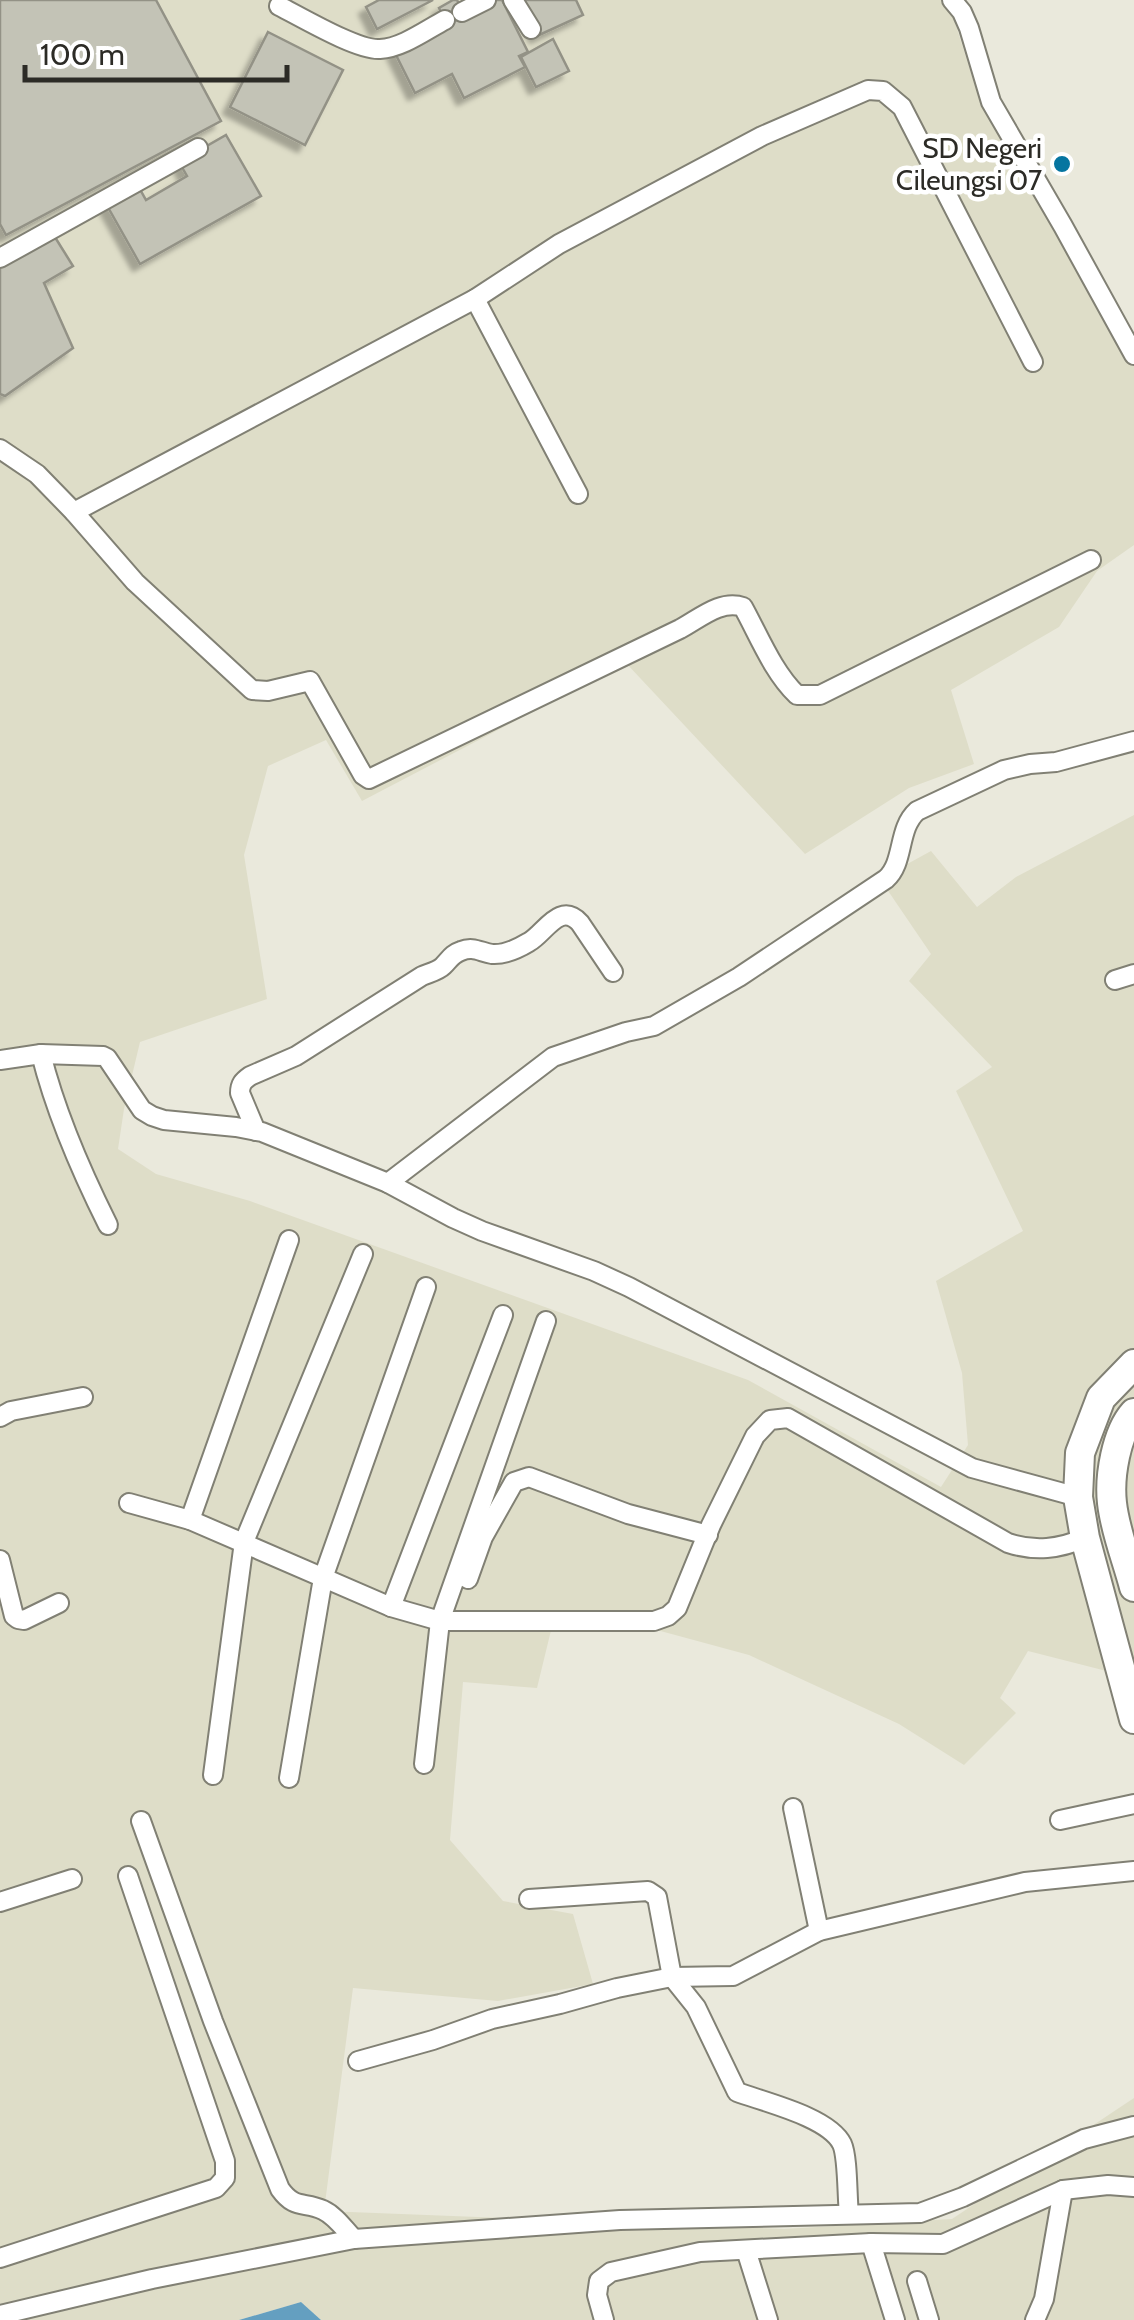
<svg xmlns="http://www.w3.org/2000/svg" width="1134" height="2320" font-family="Cabin,sans-serif">
	<defs>
		<filter id="shadow"><feDropShadow dx="-7" dy="7" stdDeviation="2.5" flood-color="#0004"/></filter>
	</defs>
	<rect width="100%" height="100%" fill="#eae9dc"/>
	<polygon fill="#deddc8" points="0,0 948,0 976,89 1134,362 1134,545 1097,571 1059,627 951,690 974,764 909,788 805,854 626,663 362,801 326,740 268,766 244,855 267,999 140,1042 124,1109 118,1149 156,1174 250,1201 748,1380 941,1487 968,1445 962,1373 936,1281 1023,1231 956,1091 992,1067 909,981 931,954 880,879 931,851 977,907 1016,877 1134,815 1134,1678 1028,1651 1000,1698 1016,1713 964,1765 899,1724 749,1655 631,1623 554,1618 537,1688 463,1682 450,1840 503,1901 573,1914 593,1984 498,2001 353,1988 324,2211 784,2229 952,2219 1134,2098 1134,2320 321,2320 301,2302 239,2320 0,2320"/>
	<polygon fill="#649fc0" points="301,2302 321,2320 239,2320"/>
	<g fill="#c3c3b6" stroke="#939286" stroke-width="2.5" filter="url(#shadow)">
		<polygon points="0,0 156,0 221,121 6,235 0,224"/>
		<polygon points="379,0 433,0 377,29 366,7"/>
		<polygon points="453,0 457,0 464,14 490,0 502,0 528,52 519,56 525,67 464,98 452,74 415,93 394,51 447,24 439,8"/>
		<polygon points="520,0 576,0 583,15 537,36"/>
		<polygon points="268,32 343,70 305,145 230,107"/>
		<polygon points="553,39 569,71 536,87 521,57"/>
		<polygon points="226,135 261,196 140,264 105,202 137,184 146,200 187,176 179,162"/>
		<polygon points="53,234 73,266 44,283 73,348 5,396 0,394 0,260"/>
	</g>
	<g fill="none" stroke-linecap="round" stroke-linejoin="round">
		<defs>
			<g id="minor">
				<polyline points="513,0 531,29"/>
				<polyline points="952,0 962,12 969,28 991,102 1063,226 1134,355"/>
				<path d="M279,6C301,17 358,51 380,49C402,48 426,30 445,20"/>
				<polyline points="462,12 486,0"/>
				<polyline points="0,258 198,148"/>
				<polyline points="475,299 578,494"/>
				<path d="M0,449L37,474L74,512L135,582L252,690L268,691L310,681L363,775L369,779L680,629C699,619 721,599 743,607C759,636 773,672 797,695H820L1091,560"/>
				<polyline points="74,512 475,299 559,244 762,136 868,90 883,91 902,107 1033,362"/>
				<polyline points="1115,980 1134,974"/>
				<path d="M41,1054C55,1110 82,1173 108,1225"/>
				<polyline points="0,1060 41,1054 103,1056 107,1058 142,1110 152,1116 164,1120 236,1127 262,1132 388,1183 453,1218 482,1231 594,1271 629,1287 972,1468 1078,1497"/>
				<path d="M256,1131L240,1093C240,1084 243,1081 250,1076L296,1056L422,976C429,973 438,971 443,966C450,959 452,954 461,951C473,946 480,952 492,954C504,955 519,948 529,942C545,933 560,901 580,923L613,972"/>
				<path d="M388,1183L553,1057L626,1032L654,1026L739,977L886,879C905,862 897,829 917,811L1004,770L1030,764L1056,762L1134,741"/>
				<polyline points="0,1417 11,1411 83,1397"/>
				<path d="M129,1503L190,1520L391,1607L440,1621H654L668,1616L677,1608L711,1525L755,1436L770,1420L788,1418L1008,1543C1035,1552 1059,1549 1085,1538"/>
				<polyline points="190,1520 289,1240"/>
				<polyline points="0,1560 14,1616 18,1619 24,1620 59,1603"/>
				<polyline points="468,1579 483,1537 514,1482 529,1477 628,1514 708,1535"/>
				<polyline points="391,1607 503,1315"/>
				<polyline points="424,1764 440,1621 546,1321"/>
				<polyline points="213,1775 244,1542 363,1254"/>
				<polyline points="289,1778 323,1578 426,1287"/>
				<polyline points="793,1808 819,1931"/>
				<polyline points="1060,1820 1134,1804"/>
				<path d="M141,1821L213,2021L280,2189C295,2210 304,2201 323,2210C336,2216 345,2230 354,2239"/>
				<path d="M529,1899L648,1891L657,1897L672,1977L696,2007L737,2092C764,2102 829,2117 842,2144C848,2157 847,2198 849,2214"/>
				<polyline points="0,1902 72,1879"/>
				<polyline points="358,2061 433,2040 492,2019 560,2004 617,1988 672,1977 733,1976 819,1931 1025,1882 1134,1871"/>
				<polyline points="871,2243 895,2320"/>
				<polyline points="746,2250 768,2320"/>
				<polyline points="0,2258 216,2188 225,2178 225,2161 128,1876"/>
				<polyline points="917,2281 929,2320"/>
				<polyline points="0,2315 152,2279 354,2239 620,2220 920,2213 963,2197 1084,2139 1134,2126"/>
				<polyline points="604,2320 597,2295 599,2281 611,2272 700,2252 871,2243 943,2244 1063,2190 1108,2185 1134,2187"/>
				<polyline points="1035,2320 1044,2299 1063,2190"/>
			</g>
			<g id="highway">
				<polyline points="1134,1364 1101,1398 1080,1453 1078,1497 1085,1538 1134,1719"/>
				<path d="M1134,1413C1116,1433 1109,1477 1112,1503C1115,1531 1127,1560 1134,1587"/>
			</g>
		</defs>
		<use href="#minor" stroke="#818074" stroke-width="22"/>
		<use href="#highway" stroke="#818074" stroke-width="32"/>
		<use href="#minor" stroke="#fff" stroke-width="18"/>
		<use href="#highway" stroke="#fff" stroke-width="28"/>
	</g>
	<circle fill="#0675a0" stroke="#fff" stroke-width="4" cx="1062" cy="164" r="10"/>
	<g text-anchor="middle" stroke-width="9" stroke-linejoin="round" paint-order="stroke">
		<g font-size="28" fill="#2c2b26" stroke="#fff" text-anchor="end">
			<text x="1042" y="158">SD Negeri<tspan x="1042" dy="32">Cileungsi 07</tspan></text>
		</g>
	</g>
	<path d="M25 65v15h262v-15" fill="none" stroke="#2c2b26" stroke-width="5"/>
	<text x="40" y="65" font-size="30" fill="#2c2b26" stroke="#ffffff" stroke-width="8" paint-order="stroke">100 m</text>
</svg>
